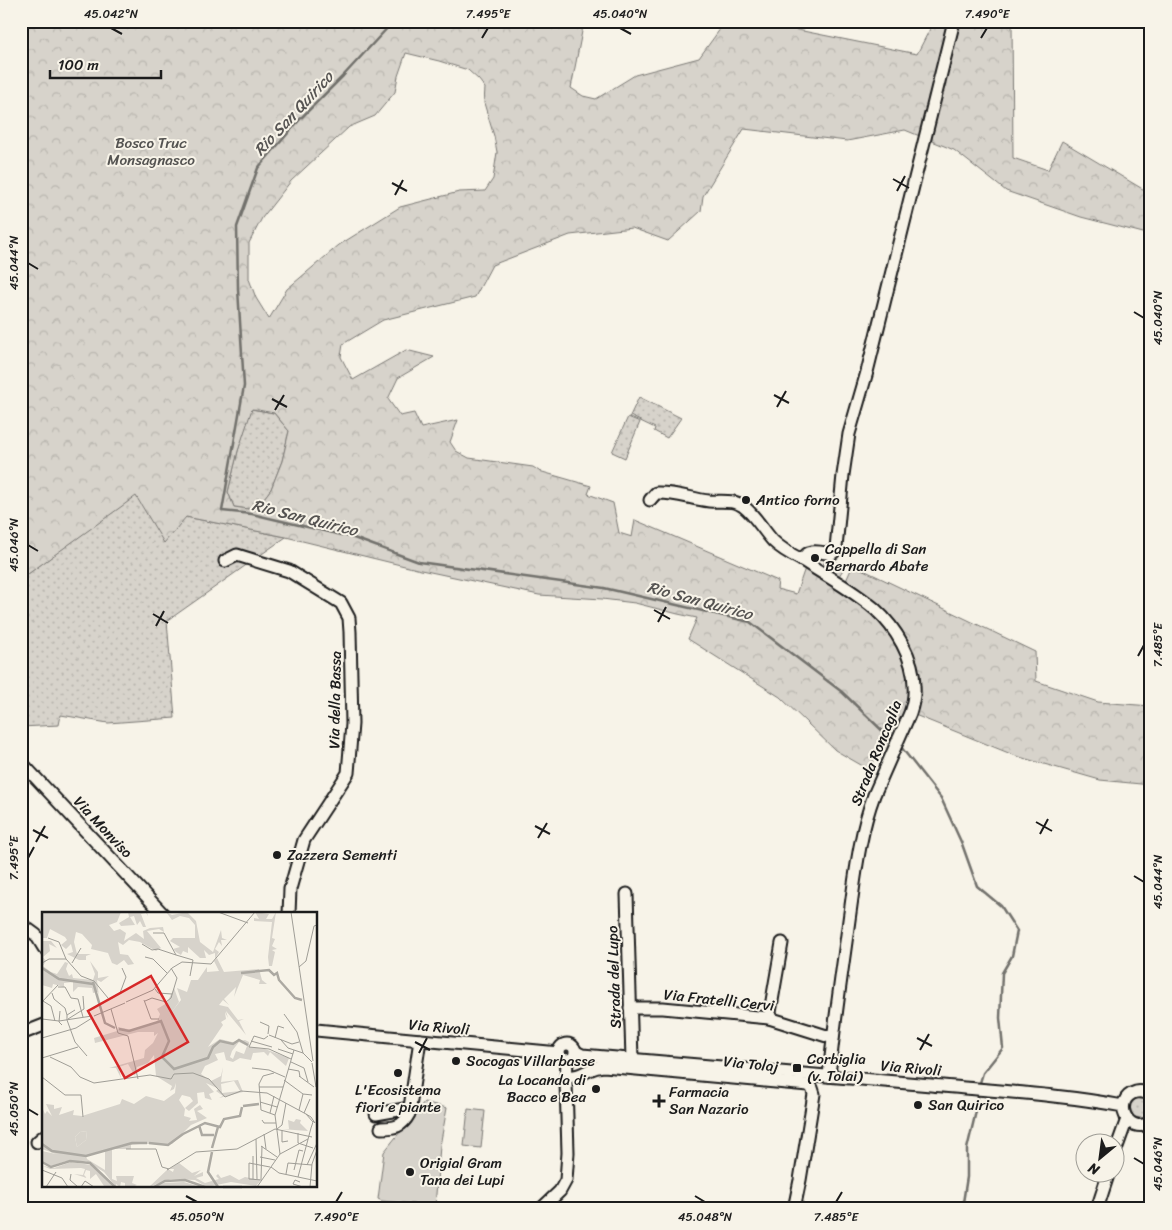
<svg xmlns="http://www.w3.org/2000/svg" width="1172" height="1230" font-family="Sriracha,sans-serif">
	<defs>
		<pattern id="grass-dots" width="8" height="8" patternUnits="userSpaceOnUse" patternTransform="scale(1.25)"><rect width="8" height="8" fill="#d7d3cb"/><path d="M2 2h.1M6 6h.1" fill="none" stroke="#b8b5ae" stroke-width="1.8" stroke-linecap="round"/></pattern>
		<pattern id="forest-crowns" width="20" height="18" patternUnits="userSpaceOnUse" patternTransform="scale(1.25)"><rect width="20" height="18" fill="#d7d3cb"/><path d="M2 6a3 3 0 1 1 6 0M12 15a3 3 0 1 1 6 0" fill="none" stroke="#b8b5ae"/></pattern>
	</defs>
	<rect width="100%" height="100%" fill="#f7f3e8"/>
	<filter id="ink" filterUnits="userSpaceOnUse"><feTurbulence type="fractalNoise" baseFrequency=".02" numOctaves="2"/><feDisplacementMap in="SourceGraphic" scale="10" xChannelSelector="R" yChannelSelector="G"/><feConvolveMatrix kernelMatrix="1 2 1 2 8 2 1 2 1" color-interpolation-filters="sRGB"/></filter>
	<g filter="url(#ink)">
		<g fill="url(#grass-dots)" stroke="#7a7874">
			<polygon points="639,397 681,418 667,438 654,431 655,428 630,416"/>
			<polygon points="251,409 274,413 289,431 282,461 271,489 255,510 234,507 228,492 238,451"/>
			<polygon points="628,417 640,422 625,458 612,452"/>
			<polygon points="136,495 186,517 286,537 167,621 175,718 108,723 61,715 59,725 21,727 21,579"/>
			<polygon points="827,556 844,568 839,576 822,567"/>
			<circle cx="1140" cy="1108" r="10"/>
		</g>
		<path fill="url(#forest-crowns)" stroke="#7a7874" fill-rule="evenodd" d="M21,21H584L571,88L583,96L596,99L635,75L699,58L726,21H753L917,54L934,21H1012L1013,158L1048,170L1062,141L1151,194V235L1081,217L1006,191L954,150L905,130L847,141L744,129L703,196L701,211L668,241L632,228L570,235L492,265L475,297L383,320L343,344L341,357L353,380L406,350L434,357L398,378L388,399L400,416L414,413L421,428L458,420L450,442L456,451L469,458L533,467L539,471L591,486L588,494L613,503L619,533L632,537L635,520L778,581L777,589L796,594L805,568L841,592L853,565L1035,652L1036,681L1098,702L1151,706V785L1100,780L1016,756L910,713L868,769L835,750L780,697L688,639L697,618L678,614L635,603L602,599L539,595L421,570L286,537L186,517L164,543L136,496L21,579ZM406,53L439,61L468,70L479,80L485,88L484,103L494,136L497,152L493,179L485,191L459,192L400,207L339,245L287,289L269,319L256,298L249,279V243L262,218L291,181L349,127L375,116L395,92L398,76ZM252,409L274,413L289,431L282,461L271,489L255,510L234,507L228,492L238,451Z"/>
		<g fill="#d7d3cb" stroke="#7a7874">
			<polygon points="424,1102 447,1108 440,1146 435,1206 382,1201 378,1199 384,1152"/>
			<polygon points="468,1109 485,1111 481,1148 464,1146"/>
		</g>
		<g fill="none" stroke-linecap="round" stroke-linejoin="round">
			<g stroke="#72716c" stroke-width="2.5">
				<polyline points="409,21 391,24 343,76 302,117 258,168 237,227 238,289 244,386 222,511 252,514 337,534 351,537 419,562 604,588 750,622 842,692 893,741"/>
				<polyline points="901,747 941,798 962,844 977,886 1001,906 1017,931 1012,956 1002,973 1000,1018 1003,1048 983,1073 979,1086"/>
				<polyline points="962,1209 967,1177 967,1149 977,1107 978,1092"/>
			</g>
			<defs>
				<g id="minor">
					<path d="M650,500L656,493C675,492 691,499 709,501C721,502 733,499 743,506C755,515 763,530 773,541C781,549 792,555 802,560"/>
					<polyline points="225,561 237,555 289,571 341,603 349,618 350,632 352,724 348,773 304,840 290,889 289,914"/>
					<polyline points="21,762 163,914"/>
					<polyline points="627,894 632,1059"/>
					<polyline points="21,924 36,935 44,948"/>
					<polyline points="630,1008 663,1008 769,1018 833,1038"/>
					<polyline points="769,1018 782,943"/>
					<polyline points="316,1030 559,1053"/>
					<polyline points="21,1034 44,1025"/>
					<circle cx="567" cy="1052" r="8"/>
					<path d="M576,1052L582,1055C698,1065 815,1075 931,1085C995,1091 1060,1094 1123,1106"/>
					<path d="M567,1076C583,1078 587,1067 604,1066L808,1085L812,1088L814,1094L800,1180L794,1209"/>
					<path d="M829,1076C834,1024 842,972 849,920C855,878 859,835 874,795L910,713C913,704 915,696 914,686C914,658 896,628 875,609C853,590 826,576 802,560C808,548 819,552 831,554L834,552L836,548L843,475L849,434L867,372L954,21"/>
					<path d="M1151,1095C1146,1092 1141,1091 1136,1092C1111,1099 1127,1137 1151,1122"/>
					<polyline points="376,1114 410,1108"/>
					<path d="M381,1128C395,1128 402,1127 409,1114L420,1040"/>
					<polyline points="37,1142 44,1136"/>
					<polyline points="1114,1155 1127,1119"/>
					<polyline points="541,1209 560,1191 566,1180 568,1153 566,1082 567,1060"/>
					<polyline points="1097,1209 1109,1172"/>
				</g>
			</defs>
			<use href="#minor" stroke="#1c1c1c" stroke-width="15"/>
			<use href="#minor" stroke="#f7f3e8" stroke-width="11"/>
		</g>
	</g>
	<path fill="none" stroke="#1c1c1c" stroke-width="2" d="M111,28L122,34M620,28L631,34M482,38L488,28M981,38L987,28M893,179L909,188M392,183L407,191M897,191L905,176M395,195L403,180M28,263L38,269M1134,312L1144,318M774,395L789,403M272,399L287,407M777,407L786,391M275,410L284,395M28,545L38,551M654,610L670,619M153,614L168,623M658,622L666,607M156,626L164,611M1138,656L1144,645M1036,822L1052,831M535,826L550,834M33,830L48,838M1040,834L1048,819M538,838L547,823M36,842L45,826M28,858L34,847M1134,876L1144,882M917,1038L932,1046M415,1042L430,1050M920,1050L929,1034M419,1053L427,1038M28,1109L38,1115M1134,1158L1144,1164M186,1196L197,1202M695,1196L705,1202M336,1202L342,1192M836,1202L842,1192"/>
	<g fill="#1c1c1c" stroke="#f7f3e8" stroke-width="2">
		<circle cx="746" cy="500" r="5"/>
		<circle cx="815" cy="558" r="5"/>
		<circle cx="277" cy="855" r="5"/>
		<circle cx="456" cy="1061" r="5"/>
		<rect x="792" y="1063" width="10" height="10" rx="2.5"/>
		<circle cx="398" cy="1073" r="5"/>
		<circle cx="596" cy="1089" r="5"/>
		<path d="M656.5 1093.5h5v5h5v5h-5v5h-5v-5h-5v-5h5z"/>
		<circle cx="918" cy="1105" r="5"/>
		<circle cx="410" cy="1172" r="5"/>
	</g>
	<g text-anchor="middle" stroke-width="4" stroke-linejoin="round" paint-order="stroke">
		<g font-size="15" fill="#545351" stroke="#f7f3e8">
			<text x="151" y="148">Bosco Truc<tspan x="151" dy="17">Monsagnasco</tspan></text>
		</g>
		<g font-size="15" fill="#1c1c1c" stroke="#f7f3e8" text-anchor="start">
			<text x="756" y="505">Antico forno</text>
			<text x="825" y="554">Cappella di San<tspan x="825" dy="17">Bernardo Abate</tspan></text>
			<text x="287" y="860">Zazzera Sementi</text>
			<text x="807" y="1064">Corbiglia<tspan x="807" dy="17">(v. Tolai)</tspan></text>
			<text x="466" y="1066">Socogas Villarbasse</text>
			<text x="586" y="1085" text-anchor="end">La Locanda di<tspan x="586" dy="17">Bacco e Bea</tspan></text>
			<text x="398" y="1095" text-anchor="middle">L'Ecosistema<tspan x="398" dy="17">fiori e piante</tspan></text>
			<text x="669" y="1097">Farmacia<tspan x="669" dy="17">San Nazario</tspan></text>
			<text x="928" y="1110">San Quirico</text>
			<text x="420" y="1168">Origial Gram<tspan x="420" dy="17">Tana dei Lupi</tspan></text>
		</g>
		<g font-size="15" fill="#1c1c1c" stroke="#f7f3e8">
			<text transform="translate(335 700) rotate(-89)" y="5">Via della Bassa</text>
			<text transform="translate(876 753) rotate(-68)" y="5">Strada Roncaglia</text>
			<text transform="translate(103 827) rotate(47)" y="5">Via Monviso</text>
			<text transform="translate(614 977) rotate(-92)" y="5">Strada del Lupo</text>
			<text transform="translate(719 1000) rotate(6)" y="5">Via Fratelli Cervi</text>
			<text transform="translate(439 1027) rotate(5)" y="5">Via Rivoli</text>
			<text transform="translate(751 1064) rotate(6)" y="5">Via Tolaj</text>
			<text transform="translate(911 1068) rotate(5)" y="5">Via Rivoli</text>
		</g>
		<g font-size="16" font-style="italic" fill="#565452" stroke="#f7f3e8">
			<text transform="translate(293 113) rotate(-47)" y="6">Rio San Quirico</text>
			<text transform="translate(305 517) rotate(14)" y="6">Rio San Quirico</text>
			<text transform="translate(700 600) rotate(15)" y="6">Rio San Quirico</text>
		</g>
	</g>
	<g transform="translate(42 912)">
		<rect width="275" height="275" fill="#f7f3e8"/>
		<path d="M213,0L227,2L224,7H230L234,0L230,26L233,27L230,34L235,37L230,38L233,40L230,54H227L226,45L230,10L212,9V6L217,7ZM132,76L137,90L124,108L115,110L118,102L115,97L125,91ZM254,207L259,208L258,211L266,219L239,217H247L246,208L252,210ZM45,219L44,228L35,235L33,225L38,220Z" fill="#d7d3cb"/>
		<path d="M0,0H79L75,10L67,13L72,19L78,17L84,21L82,29L94,21L102,27L101,19L108,16L121,15L122,20L117,17L105,19L119,36L114,39L98,30L87,28L81,33L76,30L78,42L86,43L92,52L86,53L82,48L75,53L70,51L66,41L49,37L50,33L40,22L34,20L32,30L35,42H49L44,44V48H37L25,42L31,40L29,32L24,37L19,33L25,28L23,25L8,17L5,26H0ZM86,0H105L106,4L104,1L99,2L104,15H101L98,9L95,13L92,4L88,5L93,13L79,14L77,11L87,5ZM124,0L130,3L145,0L154,9L158,30L171,40L179,18L180,26L185,28H179L180,34L177,30L173,37L177,40L173,47V41L167,43L162,38L164,46H158L146,35V41L141,39L139,43L134,40L131,37L138,35L128,29L131,26H153V13L147,6L138,4L130,8ZM0,29H9L15,36L7,32L8,39L1,45L4,49L1,54L9,60L15,62L23,50L26,51L24,57L27,64L30,62L31,66L51,68L53,62L48,49L56,60V66L67,64L59,70L55,68L58,93L56,80L51,81L50,76L36,75L31,80V70L22,71V75L11,72L10,76L0,73ZM175,46L182,60L217,57L220,68L225,72H217L218,68L201,63L192,85L194,75L182,87L187,93L181,88L177,93L186,95L196,108L202,107L197,109L204,123L184,99L186,106L183,100L184,107L179,110L181,113L166,135L178,127L190,130L203,128L207,130V135L223,137L247,146L244,154L228,140L226,144L222,140L211,141L209,148L198,146L191,150L184,148L182,140L173,142L176,148L163,154L159,162L169,169L179,164L181,155L179,170L196,168L201,180L177,186L181,184L174,179L177,177L164,171L172,180L167,182L170,188L163,186L162,180L155,181L156,191L147,199L143,196L151,189L148,185L140,183L137,188L143,197L142,204L149,206L147,209L155,208L152,197L158,193L161,197L155,199L165,206L149,213L130,232H98L89,233V237H70V267L75,269L74,264H92L90,271L95,273L90,275H83V271L79,270L78,275L74,272V275L62,260L44,249H24L9,254L0,249V239L14,242L0,237V195L3,202L5,199L10,204L4,192L12,193V197L20,195L17,203L32,198L31,203L40,204L78,192L80,187L92,192L104,184L122,189L133,181L134,171L132,177L128,179L130,174L114,164L112,143L106,151L95,155L93,164L86,152L77,155L79,166L74,156H67L102,146L103,138L111,131L116,121L112,124V120H96L53,131L52,126L75,119L76,115L90,118L124,107L139,88L135,76L145,80L149,68H156L165,55V60L177,59L172,49ZM197,130L205,134L202,142L194,139L191,147L188,145L190,139ZM192,169L198,179L180,181L179,172ZM45,219L44,228L35,235L33,225L38,220ZM63,239V258L45,247L44,244ZM29,250L49,253L71,275L62,274L54,262L48,267V259L44,258L42,263L45,266L32,262L41,263L43,257L39,256L8,257L1,254L12,256ZM137,251L150,261L159,258L152,264L161,260V264L154,266L163,271L177,267L174,264L176,262L179,266L188,263L197,268L203,265L219,268L214,274L189,270L165,275L153,268L129,267L107,275L126,257L131,260L132,257H127ZM142,270L159,275H113L122,271Z" fill="#d7d3cb" fill-rule="evenodd"/>
		<path fill="none" stroke="#aca9a2" stroke-width="2.5" d="M0,56L17,67L51,72M199,61L227,58L232,63L235,61L237,68L253,86L260,88M51,70L63,111L73,116M77,117L87,119L119,109L127,129L120,145L132,157L166,146L171,135L178,129L191,132L197,128L206,133M201,194L217,192M157,213L160,223H172M141,222L163,211L178,215L182,207L198,204L200,195M107,231L126,233L141,222M0,232L10,239L44,244L90,231H105M170,236L176,215M170,240L166,260L176,275M0,250L9,255L28,249L48,251L73,275M112,275L123,269L143,268L163,275M181,275H200"/>
		<path fill="none" stroke="#9f9d96" stroke-width="1" d="M176,0L206,11M249,0L271,149M111,21H122L134,43L151,48L148,64M6,26L17,30L24,47L39,64L52,69L66,86M100,32L110,38L116,37L134,43M103,45L111,47L125,61M0,51L7,47H24M30,51L39,36M257,55L264,49L272,14L275,13M16,75H23L29,86L36,87L41,105M113,77L116,81L130,82M10,81L12,87L23,96L25,103M78,81L84,65L80,56M102,88L109,107H117M1,89L9,94L13,109M103,89L110,86L124,90L129,86L135,66L129,56M0,90L16,73M84,90L111,78L130,56L140,50L169,52L213,0M69,97L76,121L86,124L96,167M33,98L25,103V108L33,130L45,144M18,99L17,110L20,113M242,102L255,120L261,141L270,150M52,104L83,91M0,107L17,109L50,104M26,107L42,97L41,84M218,110L227,114L226,122M227,123L250,132L257,130M226,124L222,127L212,124L207,135L227,137L249,147M0,126L34,116L50,106M233,126L236,114L242,116M239,128L246,136L261,141M209,129L230,135M236,137L251,142M8,145L29,155L38,165L52,171L108,163L129,167L132,162L151,161L167,167L183,185L199,179L225,181L264,202M0,146L36,135M249,150L262,156L266,170M270,151L274,175M210,156L227,158L243,165M246,157L257,159L258,165M232,161L221,164L217,172L219,198L233,203M257,164L272,175M0,165L23,183H39L41,205M242,168L261,182L270,183M217,175H241M218,190L235,195M257,198L261,182M228,201L232,184M262,201L268,187M264,202L269,205L273,211L271,209M264,202L271,210L269,216M220,208L222,211H234M235,217L240,213L244,191M240,218V230L246,229M256,221V231L271,236M222,222L224,237M214,227L215,267M219,234L235,245M84,237H114L120,255L127,257M238,242L233,203L252,138M218,245L233,248M265,253L275,231M229,255L237,261L275,269M0,258L20,266L26,275M125,258L154,240L195,237L233,217L270,225M252,258L257,238L261,239M29,262L28,268L36,275M244,262L246,251L270,253M256,265L269,216M211,267V244M219,267L220,234M220,268L207,267V251L228,255M258,270L253,268L251,272L261,275M4,275L14,260M39,275L43,269L52,275M215,275L238,242L266,227M268,275L270,252L275,238"/>
		<path fill="#d62828" fill-opacity="0.15" stroke="#d62828" stroke-width="2.5" d="M109,64L146,130L83,166L46,99Z"/>
		<rect width="275" height="275" fill="none" stroke="#1c1c1c" stroke-width="2.5"/>
	</g>
	<rect width="1172" height="1230" fill="none" stroke="#f7f3e8" stroke-width="55"/>
	<g transform="translate(1100 1158) rotate(209)"><circle r="24" fill="#f7f3e8" stroke="#9f9d96"/>
	<path d="M0-4L9 19L0 12L-9 19Z" fill="#1c1c1c"/>
	<text y="-8" font-size="14" font-weight="bold" text-anchor="middle" fill="#1c1c1c">N</text>
	</g>
	<path d="M50 70v8h111v-8" fill="none" stroke="#1c1c1c" stroke-width="2.5"/>
	<text x="58" y="70" font-size="15" fill="#1c1c1c" stroke="#f7f3e8" stroke-width="4" paint-order="stroke">100 m</text>
	<rect x="28" y="28" width="1116" height="1174" fill="none" stroke="#1c1c1c" stroke-width="2"/>
	<g font-size="12" text-anchor="middle" fill="#1c1c1c">
		<text x="111" y="18">45.042°N</text>
		<text x="488" y="18">7.495°E</text>
		<text x="620" y="18">45.040°N</text>
		<text x="987" y="18">7.490°E</text>
		<text transform="translate(14 263) rotate(-90)" y="4">45.044°N</text>
		<text transform="translate(1158 318) rotate(-90)" y="4">45.040°N</text>
		<text transform="translate(14 545) rotate(-90)" y="4">45.046°N</text>
		<text transform="translate(1158 645) rotate(-90)" y="4">7.485°E</text>
		<text transform="translate(14 858) rotate(-90)" y="4">7.495°E</text>
		<text transform="translate(1158 882) rotate(-90)" y="4">45.044°N</text>
		<text transform="translate(14 1109) rotate(-90)" y="4">45.050°N</text>
		<text transform="translate(1158 1164) rotate(-90)" y="4">45.046°N</text>
		<text x="197" y="1221">45.050°N</text>
		<text x="336" y="1221">7.490°E</text>
		<text x="705" y="1221">45.048°N</text>
		<text x="836" y="1221">7.485°E</text>
	</g>
</svg>
